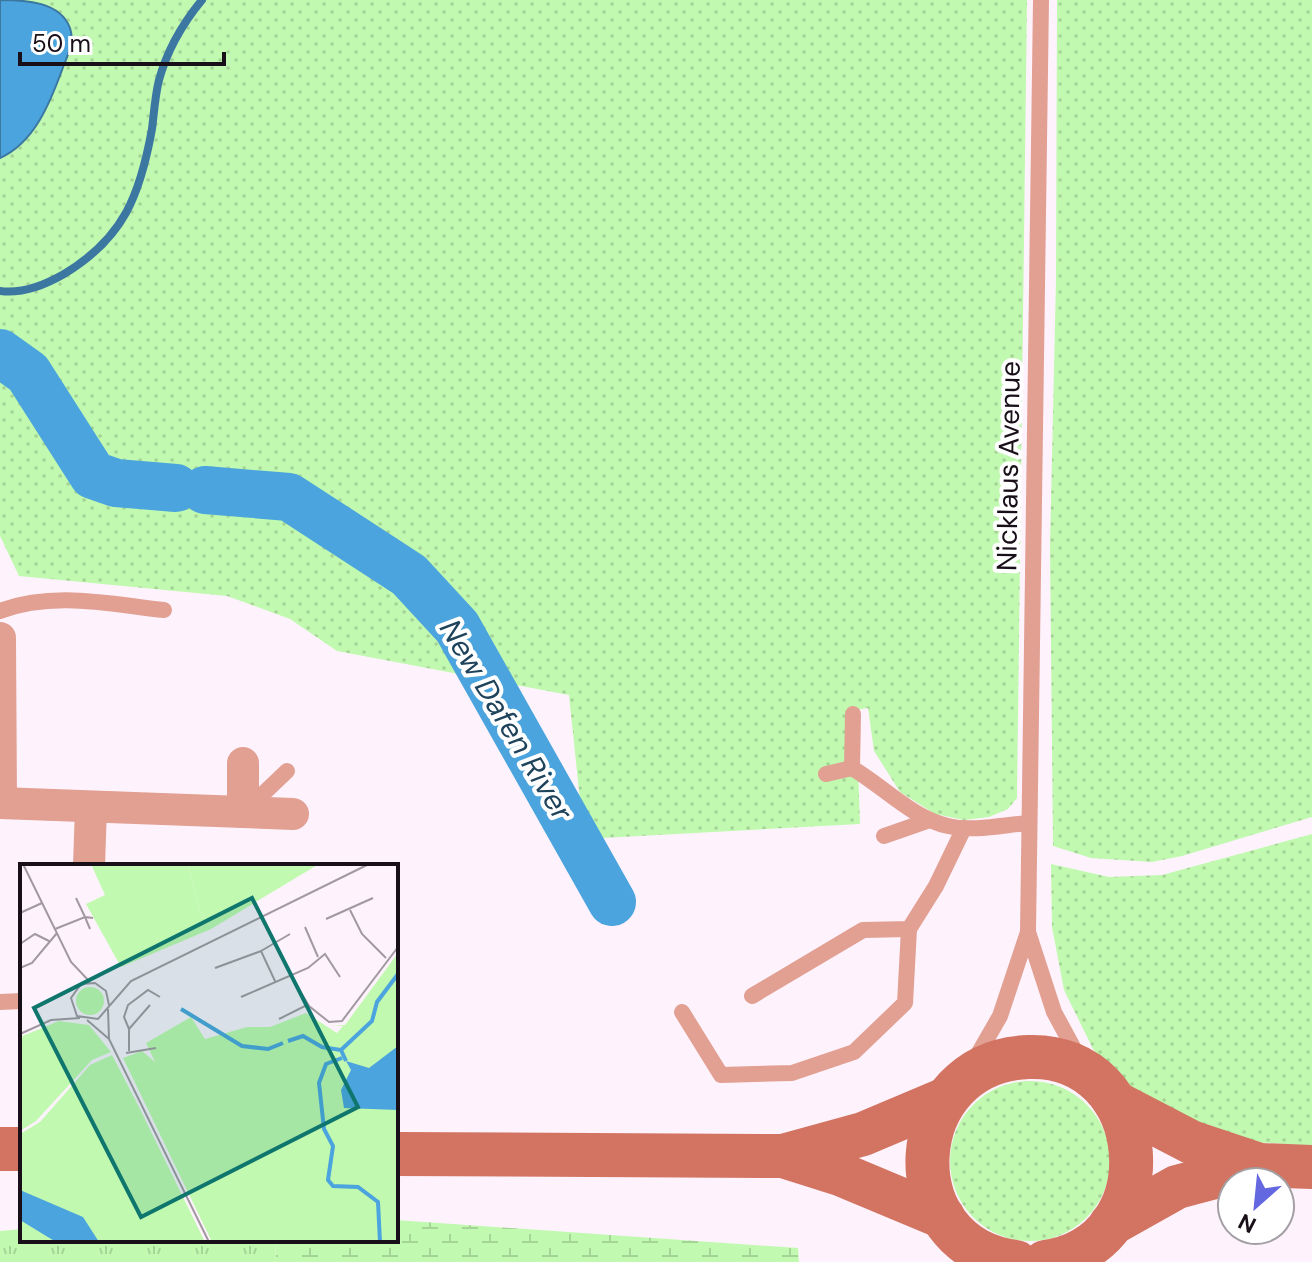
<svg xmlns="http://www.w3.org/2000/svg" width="1312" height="1262" font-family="'DM Sans',sans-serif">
	<defs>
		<pattern id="grass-dots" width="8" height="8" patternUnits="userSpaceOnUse" patternTransform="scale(2)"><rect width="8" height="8" fill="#c1f9b0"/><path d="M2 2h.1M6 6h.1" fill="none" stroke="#a5d497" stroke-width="1.8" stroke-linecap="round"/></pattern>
		<pattern id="wetland-marsh" width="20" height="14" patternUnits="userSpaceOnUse" patternTransform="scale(2)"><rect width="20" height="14" fill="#c1f9b0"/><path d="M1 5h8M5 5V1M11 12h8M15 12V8" fill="none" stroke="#a5d497"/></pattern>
		<pattern id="park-tufts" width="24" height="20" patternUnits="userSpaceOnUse" patternTransform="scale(2)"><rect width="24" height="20" fill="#c1f9b0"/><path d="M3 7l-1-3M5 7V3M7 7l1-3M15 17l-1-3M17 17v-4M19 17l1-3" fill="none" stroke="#a5d497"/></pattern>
	</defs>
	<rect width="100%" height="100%" fill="#fef3fd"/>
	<g fill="url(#grass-dots)">
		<polygon points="0,0 1027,0 1017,798 1008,809 989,817 964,820 935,814 900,792 874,751 868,708 856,710 860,824 584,839 569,695 337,651 290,619 227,596 19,576 0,536"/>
		<polygon points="1057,0 1312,0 1312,817 1182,856 1152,862 1091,858 1053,846 1050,545 1056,280"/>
		<polygon points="1312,834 1312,1146 1228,1140 1116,1079 1093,1049 1064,990 1052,927 1051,864 1109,877 1162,875"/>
		<circle cx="1030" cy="1161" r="80"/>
	</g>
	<polygon fill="url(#wetland-marsh)" points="396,1220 798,1248 799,1262 276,1262 275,1240 396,1240"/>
	<polygon fill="url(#park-tufts)" points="22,1229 22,1240 275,1240 276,1262 0,1262 0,1231"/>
	<path fill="#4ba4dd" stroke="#3c77a2" stroke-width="2" d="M0,0C24,0 60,1 70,28C75,43 67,56 62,70C50,103 34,143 0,158Z"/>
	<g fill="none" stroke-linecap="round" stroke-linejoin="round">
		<path stroke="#3c77a2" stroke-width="8" d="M0,291C22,294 45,285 64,274C124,238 140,195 152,129C154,113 155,96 159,80C167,51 183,23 202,0"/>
		<g stroke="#4ba4dd" stroke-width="48">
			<polyline points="0,353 28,373 93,475 116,483 176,488"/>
			<polyline points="205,490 289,497 409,575 457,627 612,902"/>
		</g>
		<g stroke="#e2a093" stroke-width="16">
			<path d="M0,611C53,591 109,604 164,610"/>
			<polyline points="852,768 853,714"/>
			<path d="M826,774L852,768C883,786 912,818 948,826C973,832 1003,825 1028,823"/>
			<polyline points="245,811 287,771"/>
			<polyline points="884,836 930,820"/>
			<polyline points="1028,932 1054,1012 1080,1060"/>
			<polyline points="752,996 863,930 909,929 936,886 964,828"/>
			<polyline points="0,1002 22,1001"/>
			<polyline points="682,1012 721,1075 792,1073 854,1052 905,1003 909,929"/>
			<polyline points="973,1063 1000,1016 1028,932 1041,0"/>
		</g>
		<g stroke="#e2a093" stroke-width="32">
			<polyline points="0,638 1,803"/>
			<polyline points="243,763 243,812"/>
			<polyline points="0,803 293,814"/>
			<polyline points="89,866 91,807"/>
		</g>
		<g stroke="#d27461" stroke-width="44">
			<polyline points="1116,1103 1191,1142 1260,1165 1312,1167"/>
			<polyline points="0,1149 22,1149"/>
			<polyline points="396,1154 783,1156 863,1134 946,1099"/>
			<polyline points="783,1156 840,1174 943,1217"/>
			<polyline points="1111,1224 1177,1187 1260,1165"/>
			<path d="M1016,1262C891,1247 901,1061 1029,1057C1154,1053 1170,1246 1045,1262"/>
		</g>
	</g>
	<g text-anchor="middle" stroke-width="8" stroke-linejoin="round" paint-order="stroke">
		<g font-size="28" fill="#180f18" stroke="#fff">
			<text transform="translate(1008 466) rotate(-89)" y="10">Nicklaus Avenue</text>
		</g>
		<g font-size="30" font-style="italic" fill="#1e435b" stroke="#fff">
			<text transform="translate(506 720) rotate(59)" y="10">New Dafen River</text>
		</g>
	</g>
	<g transform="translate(20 864)">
		<rect width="378" height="378" fill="#fef3fd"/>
		<path d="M378,89V378H192L103,194L122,187L135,198L126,179L171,153L185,175L227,163H250L286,149L317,169L323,162H311L325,161ZM56 137a14 14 0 1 1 28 0a14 14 0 1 1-28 0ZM39,157L69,161L91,188L72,196L16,257L0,267V173ZM92,191L118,241L185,378H0V270L20,258L70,201Z" fill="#c1f9b0"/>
		<path d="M0,356L15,361L36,378H0Z" fill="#c1f9b0"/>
		<path d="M71,0H168L179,44L191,65L101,103L66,40L85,31Z" fill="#c1f9b0"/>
		<path d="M168,0H299L191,65L179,44Z" fill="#c1f9b0"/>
		<path d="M378,182V246L324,244L321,226L331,206L326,197L349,204ZM0,326L63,353L79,378H36L0,356Z" fill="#4ba4dd"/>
		<path fill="none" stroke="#4ba4dd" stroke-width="4" d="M161,145L222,182L248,185L263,179M268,177L283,172L302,183L321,186L326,197M321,186L352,157L357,138L378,110M322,194L306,200L299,219L304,265L313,282L308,316L313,322L338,323L358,338L360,378"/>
		<path fill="none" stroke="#a298a1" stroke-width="2" d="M3,0L51,98L70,118M56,34L65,53L73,54M330,46L342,70L366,94M0,49L22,39M306,55L353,34M285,63L298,93M35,65L65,53L70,65M0,80L15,70L29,77M241,87L270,70M0,104L12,99L37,69M195,104L241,87L255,117M270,110L289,142L309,158L322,157L378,83M221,133L288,104L305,90L320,113M89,141L86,127L75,119L61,120L51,134L57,152L78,155L111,117L349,0M88,145L89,175L189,378M259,155L287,141M67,156L89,175M109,165L104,153L108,141L128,126L140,133M0,170L31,156L60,154M109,187V165L130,141M106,189L136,184"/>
		<path fill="#0f766e" fill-opacity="0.15" stroke="#0f766e" stroke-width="4" d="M232,34L338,243L121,353L14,144Z"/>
		<rect width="378" height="378" fill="none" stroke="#180f18" stroke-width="4"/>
	</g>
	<g transform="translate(1256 1206) rotate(207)"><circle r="38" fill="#ffffff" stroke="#a39fa3" stroke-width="2"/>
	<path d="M0-6L14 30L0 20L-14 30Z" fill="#6367e0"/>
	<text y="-12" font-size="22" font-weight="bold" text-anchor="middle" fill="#180f18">N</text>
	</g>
	<path d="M20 52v12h204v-12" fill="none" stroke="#180f18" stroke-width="4"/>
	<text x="32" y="52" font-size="24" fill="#180f18" stroke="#ffffff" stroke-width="6" paint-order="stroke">50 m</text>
</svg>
